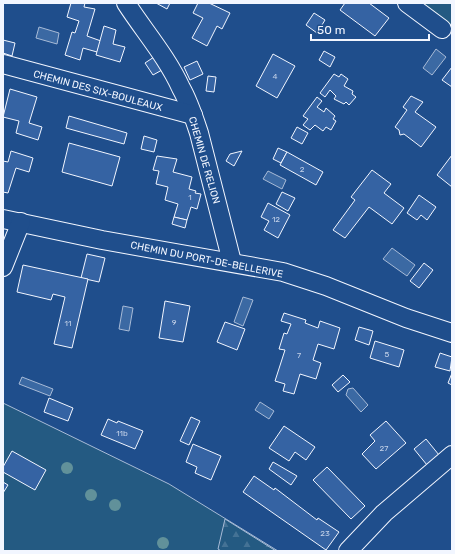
<svg xmlns="http://www.w3.org/2000/svg" width="455" height="554" font-family="Rubik,sans-serif">
	<defs>
		<pattern id="forest-firs" width="22" height="20" patternUnits="userSpaceOnUse"><rect width="22" height="20" fill="#245a82"/><path d="M5 1l3.5 6h-7zM16 11l3.5 6h-7z" fill="#447295"/></pattern>
	</defs>
	<rect width="100%" height="100%" fill="#1f4e8c"/>
	<g fill="#245a82" stroke="#a8bbd7">
		<polygon points="416,3 452,3 452,31"/>
		<polygon points="3,403 169,484 278,551 3,551"/>
	</g>
	<polygon fill="url(#forest-firs)" stroke="#a8bbd7" points="225,519 276,551 221,551 218,549"/>
	<g fill="#3b69a3" stroke="#a8bbd7">
		<polygon points="39,27 59,33 57,44 36,38"/>
		<polygon points="436,49 446,57 432,75 423,68"/>
		<polygon points="268,171 286,180 282,189 263,179"/>
		<polygon points="392,248 415,265 407,276 383,259"/>
		<polygon points="243,297 253,300 243,326 234,322"/>
		<polygon points="123,306 133,308 129,331 119,329"/>
		<polygon points="22,377 53,389 50,396 19,384"/>
		<polygon points="353,388 368,405 361,412 346,395 348,389"/>
		<polygon points="260,402 274,411 269,419 255,410"/>
	</g>
	<g fill="#3563a3" stroke="#f2f6ff">
		<polygon points="71,3 85,3 84,7 95,9 87,36 101,41 97,52 83,48 80,60 65,55 72,32 75,33 79,21 67,17"/>
		<polygon points="156,3 170,3 167,9"/>
		<polygon points="198,3 209,3 230,13 222,29 217,26 207,46 192,38 203,18 193,13"/>
		<polygon points="345,3 369,3 389,18 375,36 340,10"/>
		<polygon points="314,13 325,20 317,33 306,25"/>
		<polygon points="104,26 116,30 113,44 125,47 120,62 96,55"/>
		<polygon points="3,40 15,43 12,56 3,53"/>
		<polygon points="324,51 335,57 330,67 319,60"/>
		<polygon points="273,54 295,66 277,98 256,86"/>
		<polygon points="154,57 162,70 153,75 145,63"/>
		<polygon points="197,61 203,74 190,80 184,67"/>
		<polygon points="452,67 452,87 442,80"/>
		<polygon points="334,74 339,77 341,74 348,79 344,86 353,91 352,94 356,97 349,105 346,102 344,104 334,99 336,96 330,90 325,97 320,93"/>
		<polygon points="208,76 216,77 214,92 206,91"/>
		<polygon points="10,89 37,97 29,123 42,127 38,140 16,133 19,121 3,117"/>
		<polygon points="411,96 423,102 415,112 436,127 421,147 404,134 400,135 399,130 395,127 407,110 403,107"/>
		<polygon points="317,97 322,101 317,107 324,112 326,108 335,116 333,119 336,121 331,130 326,127 323,131 315,125 310,130 303,125 308,119 303,116"/>
		<polygon points="69,116 127,133 124,144 66,128"/>
		<polygon points="297,127 308,133 302,144 291,138"/>
		<polygon points="144,136 157,140 154,152 141,149"/>
		<polygon points="69,143 120,157 112,186 62,172"/>
		<polygon points="278,148 287,152 281,163 273,159"/>
		<polygon points="11,151 33,158 29,172 16,168 8,193 3,192 3,161 8,162"/>
		<polygon points="242,151 234,166 226,161 230,154"/>
		<polygon points="287,152 323,172 316,185 280,165"/>
		<polygon points="452,155 452,187 437,175"/>
		<polygon points="157,156 177,159 173,172 192,177 189,189 196,191 195,193 201,194 197,209 191,207 187,220 174,217 178,204 165,200 168,187 156,184 159,171 153,170"/>
		<polygon points="372,170 391,184 384,193 404,208 392,224 369,207 345,238 333,230 355,200 351,197"/>
		<polygon points="282,192 295,198 288,211 276,204"/>
		<polygon points="419,195 436,207 427,220 421,215 417,220 407,213"/>
		<polygon points="268,203 290,215 278,238 264,230 269,221 261,217"/>
		<polygon points="174,217 187,220 185,228 172,224"/>
		<polygon points="87,254 105,258 99,282 81,278"/>
		<polygon points="424,263 433,270 419,288 410,281"/>
		<polygon points="23,265 88,279 72,348 54,344 65,297 53,294 51,300 17,292"/>
		<polygon points="165,301 190,306 183,342 159,338"/>
		<polygon points="284,313 306,320 305,323 318,328 320,321 340,328 334,349 318,344 313,360 321,363 316,379 300,374 294,394 283,391 285,384 275,381 285,350 279,349 284,333 287,334 291,324 281,321"/>
		<polygon points="225,322 245,329 237,350 217,342"/>
		<polygon points="359,327 373,331 369,345 355,340"/>
		<polygon points="375,341 404,350 399,367 370,358"/>
		<polygon points="440,353 452,357 450,371 435,367"/>
		<polygon points="452,373 452,385 448,383"/>
		<polygon points="343,375 350,382 338,392 332,385"/>
		<polygon points="49,398 73,408 68,421 44,412"/>
		<polygon points="191,417 200,421 189,445 180,441"/>
		<polygon points="108,419 117,423 118,421 143,431 135,449 101,435"/>
		<polygon points="386,421 406,443 376,469 362,454 375,441 370,435"/>
		<polygon points="284,426 315,447 306,460 295,452 289,461 269,448"/>
		<polygon points="426,439 439,455 427,465 414,449"/>
		<polygon points="193,444 221,456 211,480 195,473 197,467 186,462"/>
		<polygon points="12,451 46,470 35,490 3,472 3,467"/>
		<polygon points="273,462 297,476 291,485 269,469"/>
		<polygon points="327,467 365,506 351,519 313,480"/>
		<polygon points="254,476 274,490 275,488 317,520 318,518 339,532 326,550 243,492"/>
		<polygon points="3,482 8,485 3,493"/>
	</g>
	<g fill="none" stroke-linecap="round" stroke-linejoin="round">
		<defs>
			<g id="minor">
				<path d="M126,3C144,31 167,57 181,88C189,102 194,118 199,133L232,262"/>
				<polyline points="407,3 442,29"/>
				<polyline points="3,64 193,115"/>
				<polyline points="3,219 102,240 283,272 326,286 406,318 452,333"/>
				<polyline points="3,267 21,222"/>
				<polyline points="348,551 384,513 452,455"/>
			</g>
		</defs>
		<use href="#minor" stroke="#f2f6ff" stroke-width="20"/>
		<use href="#minor" stroke="#1f4e8c" stroke-width="18"/>
	</g>
	<g fill="#61919a">
		<circle cx="67" cy="468" r="6"/>
		<circle cx="91" cy="495" r="6"/>
		<circle cx="115" cy="505" r="6"/>
		<circle cx="163" cy="543" r="6"/>
	</g>
	<g text-anchor="middle" stroke-width="3" stroke-linejoin="round" paint-order="stroke">
		<g font-size="8" fill="#c3d1e8">
			<text x="275" y="79">4</text>
			<text x="302" y="172">2</text>
			<text x="190" y="200">1</text>
			<text x="276" y="222">12</text>
			<text x="174" y="325">9</text>
			<text x="68" y="326">11</text>
			<text x="387" y="357">5</text>
			<text x="299" y="358">7</text>
			<text x="122" y="436">11b</text>
			<text x="384" y="451">27</text>
			<text x="325" y="536">23</text>
		</g>
		<g font-size="10" fill="#f2f6ff" stroke="#1f4e8c">
			<text transform="translate(98 90) rotate(15)" y="4">CHEMIN DES SIX-BOULEAUX</text>
			<text transform="translate(205 160) rotate(74)" y="4">CHEMIN DE RELION</text>
			<text transform="translate(207 259) rotate(11)" y="4">CHEMIN DU PORT-DE-BELLERIVE</text>
		</g>
	</g>
	<rect width="455" height="554" fill="none" stroke="#f2f6ff" stroke-width="8"/>
	<path d="M311 34v6h118v-6" fill="none" stroke="#f2f6ff" stroke-width="2"/>
	<text x="317" y="34" font-size="12" fill="#f2f6ff" stroke="#1f4e8c" stroke-width="3" paint-order="stroke">50 m</text>
</svg>
